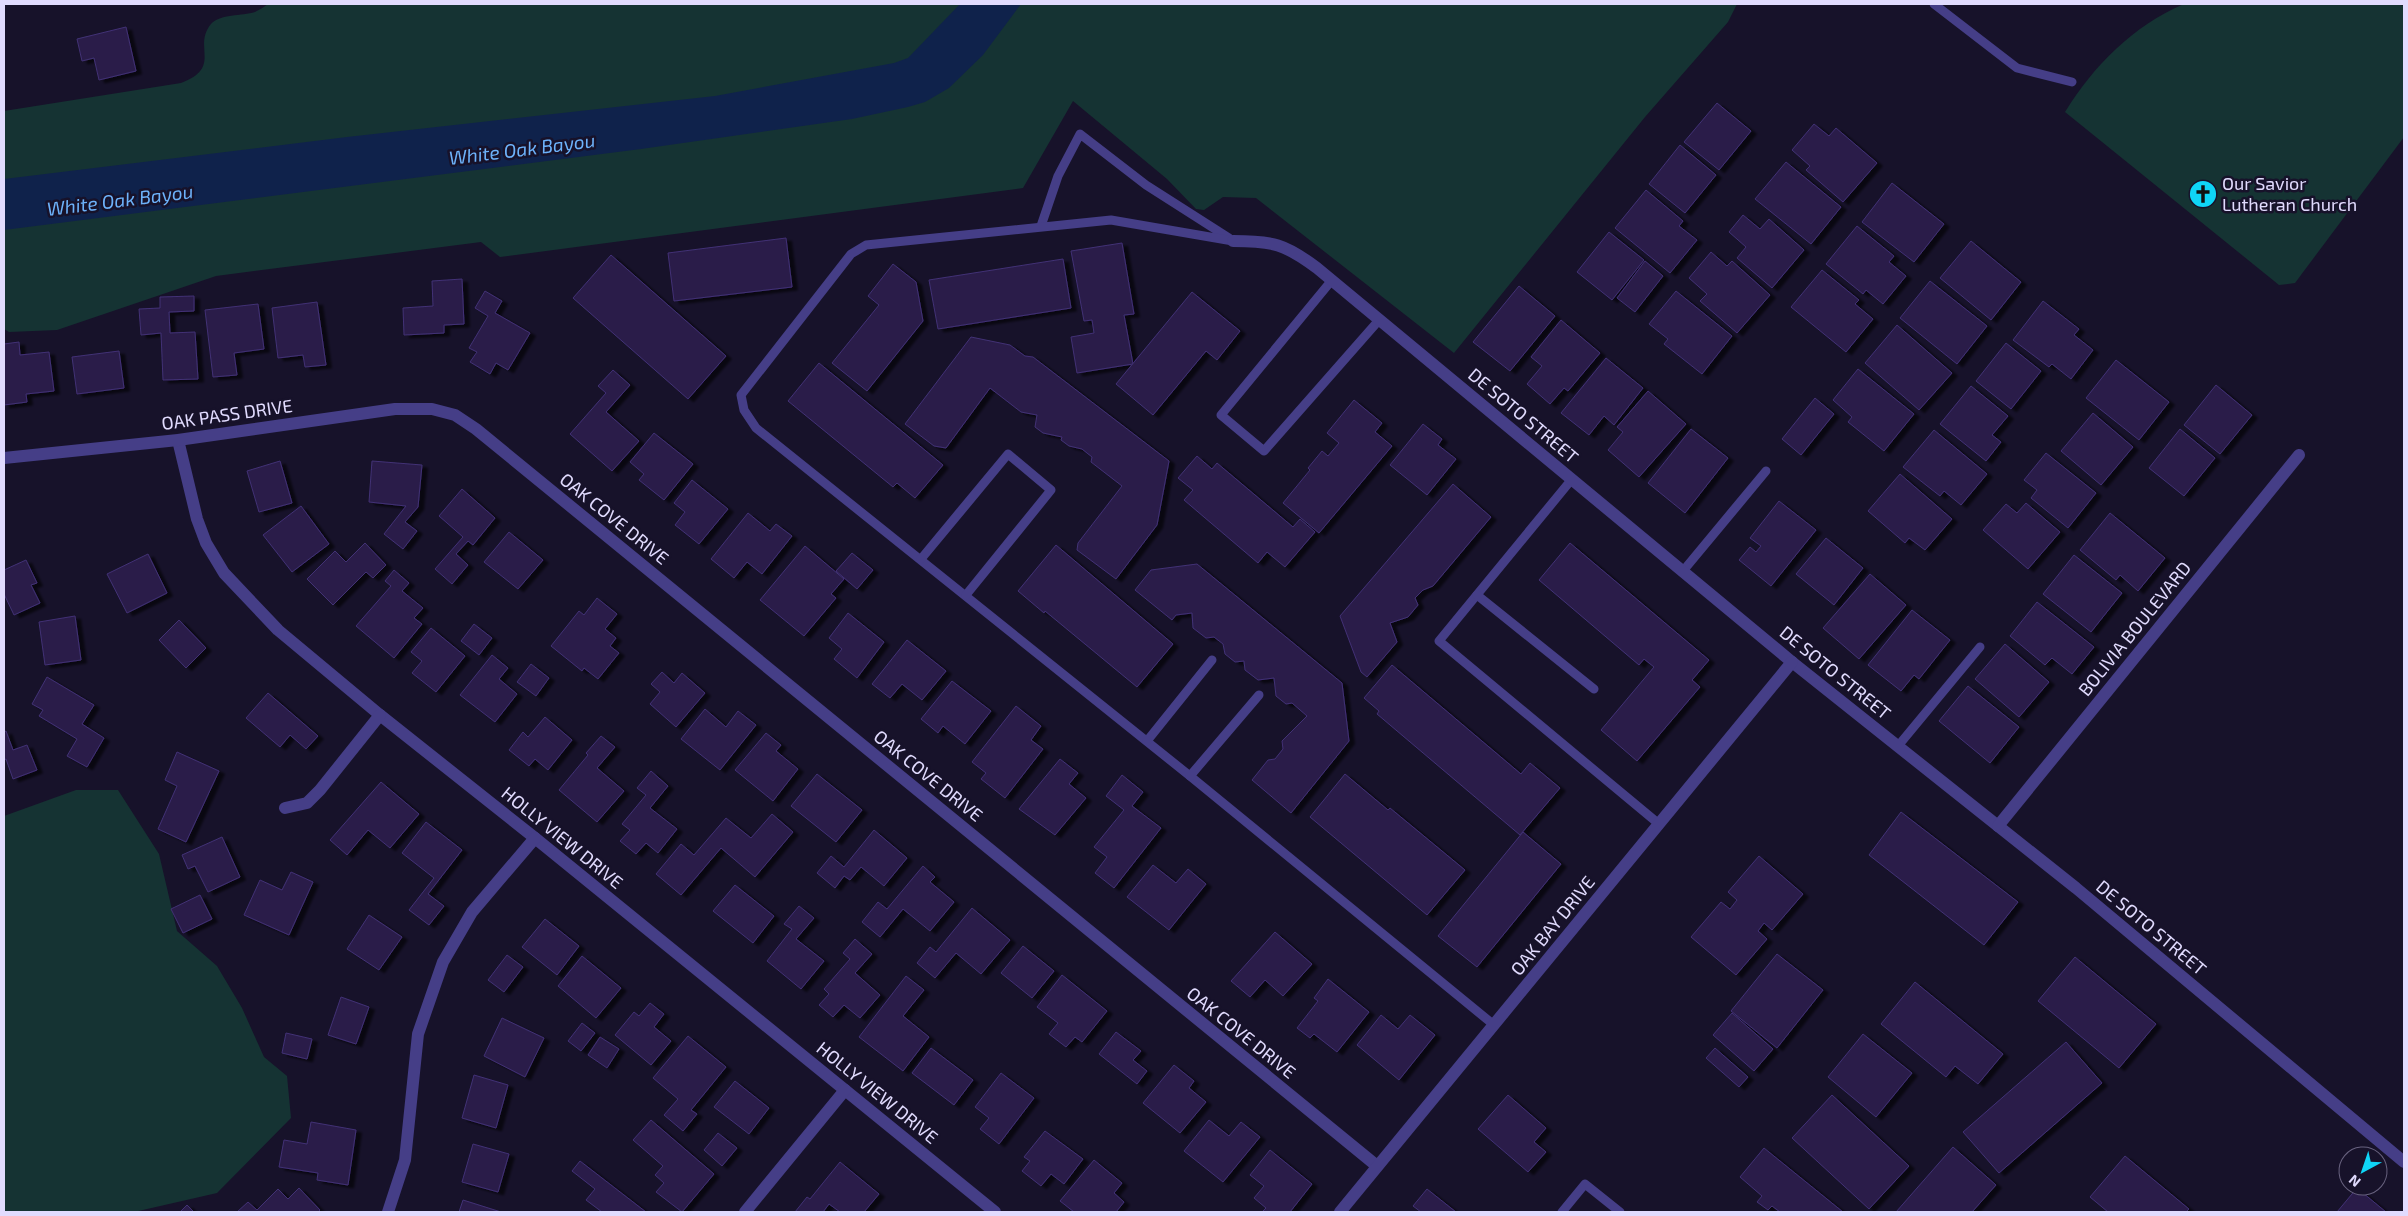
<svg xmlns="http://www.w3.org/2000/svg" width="2408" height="1216" font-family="'Exo 2',sans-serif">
	<defs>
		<filter id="shadow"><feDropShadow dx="5.5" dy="3" stdDeviation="1" flood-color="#0009"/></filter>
	</defs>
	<rect width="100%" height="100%" fill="#17122a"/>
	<g fill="#153333">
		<path d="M268,4H1737L1728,22L1645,117L1454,353L1256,198L1223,197L1204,210L1196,209L1167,179L1073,101L1023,188L500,257L481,242L216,276L57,330L9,332L4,329V111L181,83C223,67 192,47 211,24C220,14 242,16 255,12C259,10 264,7 268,4Z"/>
		<path d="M2184,4H2396L2404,6V137L2295,283L2279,285L2065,112C2094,65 2133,26 2184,4Z"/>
		<polygon points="76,790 118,790 159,854 177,931 217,966 242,1008 264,1057 287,1076 291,1118 217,1193 134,1212 4,1212 4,816"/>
	</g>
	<polygon fill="#0f224b" points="960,4 1021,4 983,55 949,88 925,102 908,107 852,119 641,149 4,230 4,179 347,137 715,96 894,63 908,58"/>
	<g fill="#291e4a" stroke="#423175" filter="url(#shadow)">
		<polygon points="126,27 136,71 99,80 94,58 82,61 77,39"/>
		<polygon points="1717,103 1751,131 1719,170 1684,142"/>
		<polygon points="1814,124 1829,136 1836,128 1877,163 1843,202 1806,170 1810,166 1792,150"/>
		<polygon points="1680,145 1716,175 1685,213 1649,184"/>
		<polygon points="1786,162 1841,207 1811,244 1755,199"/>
		<polygon points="1892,183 1944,224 1914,262 1862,222"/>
		<polygon points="1646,190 1683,221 1679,226 1697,240 1670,273 1615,228"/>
		<polygon points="1743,215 1760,229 1769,219 1804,250 1772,288 1737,258 1746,247 1729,232"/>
		<polygon points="1857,226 1894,256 1889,262 1906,276 1883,304 1866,290 1863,294 1826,264"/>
		<polygon points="1609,232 1644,260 1612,300 1577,272"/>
		<polygon points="786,238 792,287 674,301 668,253"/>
		<polygon points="1971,241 2021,282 1991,320 1940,278"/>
		<polygon points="1122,243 1134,314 1124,315 1133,364 1077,373 1071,337 1094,333 1092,320 1084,321 1071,251"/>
		<polygon points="1711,252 1727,266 1732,261 1770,295 1737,333 1700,301 1707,294 1689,278"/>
		<polygon points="611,255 726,356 688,399 573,298"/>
		<polygon points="1063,259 1071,308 938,329 929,280"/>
		<polygon points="1645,261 1663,276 1635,312 1617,298"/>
		<polygon points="893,264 916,282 923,321 867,391 832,363 879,305 868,296"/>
		<polygon points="1822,270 1859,300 1855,304 1873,319 1846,352 1791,307"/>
		<polygon points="462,279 464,324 444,325 444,333 404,335 403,308 433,306 432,281"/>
		<polygon points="1930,281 1987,326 1957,364 1900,318"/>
		<polygon points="1519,286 1555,316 1510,371 1473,342"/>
		<polygon points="485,291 502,301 495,313 530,333 508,370 496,363 490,374 470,362 477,352 469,348 488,316 475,308"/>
		<polygon points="1676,291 1732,336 1702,374 1664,344 1668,339 1649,324"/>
		<polygon points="1192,292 1240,331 1217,360 1206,351 1153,415 1116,384"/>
		<polygon points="194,296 194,311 169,312 170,333 195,332 198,379 163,380 161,333 141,335 139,309 160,308 160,297"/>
		<polygon points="2043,301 2079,329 2074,335 2093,350 2071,379 2052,364 2049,367 2013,340"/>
		<polygon points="317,302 326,365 305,367 303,355 278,358 272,308"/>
		<polygon points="258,304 264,349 234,353 237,375 213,377 205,310"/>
		<polygon points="1561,320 1600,353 1568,391 1564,388 1550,404 1527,384 1542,366 1531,357"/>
		<polygon points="1897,325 1952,373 1919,410 1865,363"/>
		<polygon points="971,337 1010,345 1025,356 1033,357 1169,461 1157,525 1116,579 1077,550 1078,543 1122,486 1091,462 1092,457 1082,449 1069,446 1061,440 1062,437 1043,433 1035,427 1037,415 1021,412 990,388 946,448 934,446 905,424"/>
		<polygon points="19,342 20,355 49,352 54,391 26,394 27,402 4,405 4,344"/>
		<polygon points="2006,343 2041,371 2011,409 1976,381"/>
		<polygon points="119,351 124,388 77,394 72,357"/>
		<polygon points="1606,358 1643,388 1614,425 1604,416 1589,435 1561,413"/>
		<polygon points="2116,360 2169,402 2139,440 2086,398"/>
		<polygon points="819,363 943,465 915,498 897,483 893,487 788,401"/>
		<polygon points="1858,369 1914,414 1884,451 1848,422 1852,417 1833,400"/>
		<polygon points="613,370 630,385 606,412 639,441 612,471 570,434 606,393 598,386"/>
		<polygon points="2216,385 2252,415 2220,454 2184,425"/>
		<polygon points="1971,386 2008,416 1992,435 2001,442 1986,461 1940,424"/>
		<polygon points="1648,391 1686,424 1639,477 1608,450 1623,432 1617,427"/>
		<polygon points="1815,398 1834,414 1801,455 1782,439"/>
		<polygon points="1354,400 1382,423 1375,432 1392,446 1319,533 1283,503 1310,470 1308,468 1322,451 1328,456 1339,443 1327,433"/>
		<polygon points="2093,413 2133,447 2101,485 2061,451"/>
		<polygon points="1423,424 1442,439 1438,445 1456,459 1427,495 1390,465"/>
		<polygon points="1691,429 1728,458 1685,513 1648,483"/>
		<polygon points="2180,429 2215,458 2184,496 2149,468"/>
		<polygon points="1934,430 1987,474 1961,505 1944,491 1940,496 1903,467"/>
		<polygon points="654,433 693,464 664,500 639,480 644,474 630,462"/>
		<polygon points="2046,453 2096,493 2068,528 2031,498 2037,490 2024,480"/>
		<polygon points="1197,456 1212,469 1217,463 1293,527 1300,519 1315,532 1285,567 1267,552 1258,563 1184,500 1193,490 1178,478"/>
		<polygon points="280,461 292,503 259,512 247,471"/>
		<polygon points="372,461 422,465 418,507 405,522 417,531 403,549 384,534 406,506 369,502"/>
		<polygon points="1900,474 1952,519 1925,550 1909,538 1905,543 1868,511"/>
		<polygon points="692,480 728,509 699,544 675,525 685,512 674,503"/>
		<polygon points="1453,484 1491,517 1433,586 1423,590 1415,598 1418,605 1408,617 1390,623 1397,642 1367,677 1361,672 1340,616"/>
		<polygon points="462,489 495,518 473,545 468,541 456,554 468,565 452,584 435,569 463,537 439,516"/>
		<polygon points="1779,501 1816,530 1771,586 1739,560 1750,547 1756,552 1761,546 1750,538"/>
		<polygon points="2026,503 2060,532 2028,569 1983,530 2006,504 2017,513"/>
		<polygon points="301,506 329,544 292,572 263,535"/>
		<polygon points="748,513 770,531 776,524 792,536 762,574 747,562 734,578 711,559"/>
		<polygon points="2110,513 2165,558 2138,591 2120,575 2116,580 2080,550"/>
		<polygon points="509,532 543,560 518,589 484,562"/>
		<polygon points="1826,538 1863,568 1834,605 1796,574"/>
		<polygon points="365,543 386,565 373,578 366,572 333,605 307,579 335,551 346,562"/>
		<polygon points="1570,543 1709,660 1692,680 1700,687 1637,761 1601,730 1654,667 1644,659 1639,665 1539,580"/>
		<polygon points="1056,545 1173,644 1137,687 1045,611 1044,613 1018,591"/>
		<polygon points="805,546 844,579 831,594 836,598 804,636 760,600"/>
		<polygon points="852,553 873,570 857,589 836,571"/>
		<polygon points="148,554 167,593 127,613 107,574"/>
		<polygon points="2074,555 2122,593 2091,632 2043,594"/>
		<polygon points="26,560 37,583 31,585 40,603 14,615 4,594 4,570"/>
		<polygon points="1197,564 1342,683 1349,741 1291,813 1252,780 1268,760 1275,759 1283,749 1282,741 1307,716 1292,703 1286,704 1276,696 1274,678 1258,680 1245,670 1244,661 1235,662 1225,654 1223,644 1214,637 1206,638 1193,628 1192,613 1176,615 1172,620 1135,590 1151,570"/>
		<polygon points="394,570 409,583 402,591 423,608 414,618 422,624 394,658 356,626 391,586 385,581"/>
		<polygon points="1870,574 1906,605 1859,659 1823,628"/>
		<polygon points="597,598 617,614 605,629 616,638 610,646 619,653 598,679 584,668 582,671 551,646 579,611 584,615"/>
		<polygon points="2037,602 2094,647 2072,674 2052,658 2045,665 2010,636"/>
		<polygon points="1912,610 1950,640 1919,679 1914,675 1901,691 1868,665"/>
		<polygon points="848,613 884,642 857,678 834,659 842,649 829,638"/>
		<polygon points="75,616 81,660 45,665 39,622"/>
		<polygon points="179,620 206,648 186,668 159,640"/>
		<polygon points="474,624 492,638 479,655 461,641"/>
		<polygon points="431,628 465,656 436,692 412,673 422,661 411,652"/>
		<polygon points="907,640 946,671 922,700 902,684 890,698 872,684"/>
		<polygon points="2005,644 2049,682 2019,717 1975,679"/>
		<polygon points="492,655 508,668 499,679 517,694 495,722 460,695"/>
		<polygon points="531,664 549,678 536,696 517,682"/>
		<polygon points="1392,665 1521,774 1530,763 1560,788 1520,835 1377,714 1379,711 1364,698"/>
		<polygon points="662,672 674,683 682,673 705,693 676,727 650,704 660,692 651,684"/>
		<polygon points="47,677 94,705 82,724 104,738 87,767 67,756 77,739 39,716 43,710 32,704"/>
		<polygon points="952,681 991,711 965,744 943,726 938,733 921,719"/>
		<polygon points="1968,686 2019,727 1990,763 1939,721"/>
		<polygon points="268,693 318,736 306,749 290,735 280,747 246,718"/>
		<polygon points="1016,706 1041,726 1031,740 1043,749 1005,798 981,779 986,773 972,762"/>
		<polygon points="705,709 726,727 738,711 756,725 720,770 681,739"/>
		<polygon points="545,717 572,740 548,770 535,759 529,766 509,750 523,732 528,737"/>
		<polygon points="6,731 13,750 27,745 37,770 13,779 6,759 4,760 4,732"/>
		<polygon points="766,733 781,745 776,751 798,769 773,801 735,770"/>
		<polygon points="601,736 615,747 597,768 624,791 597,822 559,790 588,755 586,753"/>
		<polygon points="177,752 219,771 186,842 158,829 177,786 165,780"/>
		<polygon points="1060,759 1078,773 1069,784 1086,798 1055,835 1019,809"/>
		<polygon points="651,771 668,786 650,808 677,829 658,853 646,843 636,854 620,841 630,830 622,824 646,795 637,788"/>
		<polygon points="817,774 862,810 836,842 791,806"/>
		<polygon points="1345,774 1388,810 1390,808 1465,870 1427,915 1310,817"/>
		<polygon points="1122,775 1143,792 1132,806 1161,828 1114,888 1095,873 1107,857 1094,847 1124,810 1106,796"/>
		<polygon points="381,782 419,814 390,848 368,830 347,855 330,840"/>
		<polygon points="1901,812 2018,902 1984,945 1869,855"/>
		<polygon points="772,814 793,832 755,877 721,848 681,895 656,874 681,844 694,855 726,818 751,838"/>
		<polygon points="426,822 462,850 428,894 444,906 429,925 409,910 434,878 402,853"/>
		<polygon points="874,830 907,858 884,886 861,867 850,880 844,876 835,888 817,873 831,856 844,867"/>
		<polygon points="1523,832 1561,864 1477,967 1438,936"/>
		<polygon points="222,837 240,877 208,892 195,866 188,869 182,855"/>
		<polygon points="1759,856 1803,894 1772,930 1764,923 1758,931 1767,939 1736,975 1691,937 1721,902 1730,909 1737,900 1728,892"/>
		<polygon points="1153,865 1176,883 1188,869 1206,884 1169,930 1127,897"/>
		<polygon points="923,866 935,877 930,882 954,902 930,931 903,909 880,937 862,922 878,902 887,909"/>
		<polygon points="291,872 313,882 289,935 244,915 260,880 282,890"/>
		<polygon points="735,885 774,916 753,943 713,911"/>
		<polygon points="200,895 212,919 183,933 171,909"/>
		<polygon points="799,906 814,918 796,939 824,961 801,989 767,961 792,929 784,924"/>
		<polygon points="972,908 1010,940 981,974 956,953 935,978 917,963 930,947 936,952"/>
		<polygon points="369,915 402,937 379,970 347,949"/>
		<polygon points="545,919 579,946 557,975 522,947"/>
		<polygon points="1275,932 1312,964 1283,996 1265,980 1250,997 1231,981"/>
		<polygon points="855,939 872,954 855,973 880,995 860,1018 844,1005 833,1017 819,1005 829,994 824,989 850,959 843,953"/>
		<polygon points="1023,946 1054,971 1032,998 1001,973"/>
		<polygon points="1777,954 1823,990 1777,1048 1731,1011"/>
		<polygon points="507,955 523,967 504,992 488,980"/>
		<polygon points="582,956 621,988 596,1018 558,986"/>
		<polygon points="2075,957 2156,1024 2119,1068 2038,1001"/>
		<polygon points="1062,975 1107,1011 1082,1042 1075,1037 1066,1047 1049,1034 1058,1023 1037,1007"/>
		<polygon points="906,976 924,990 903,1016 929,1037 903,1071 859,1037"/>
		<polygon points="1328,979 1369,1012 1337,1052 1314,1034 1310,1038 1297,1028 1318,1001 1314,998"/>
		<polygon points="1915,982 2003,1054 1978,1084 1955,1066 1946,1077 1881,1024"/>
		<polygon points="341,997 369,1007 356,1044 328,1035"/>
		<polygon points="650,1003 664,1014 654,1027 671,1041 651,1065 615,1035 634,1012 639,1016"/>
		<polygon points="1732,1013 1773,1049 1754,1071 1713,1035"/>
		<polygon points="1381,1015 1398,1029 1410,1015 1435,1035 1399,1080 1357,1045"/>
		<polygon points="502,1018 544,1038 525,1077 484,1056"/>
		<polygon points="582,1023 595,1033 581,1051 568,1041"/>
		<polygon points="1116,1032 1141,1051 1133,1060 1147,1071 1137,1084 1099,1054"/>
		<polygon points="286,1033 312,1039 307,1059 282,1053"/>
		<polygon points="1863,1034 1912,1073 1876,1117 1828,1077"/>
		<polygon points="688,1036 726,1067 691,1110 697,1114 683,1131 664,1115 678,1099 653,1078"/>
		<polygon points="600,1037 619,1049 607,1068 588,1055"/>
		<polygon points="2066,1042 2102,1083 1999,1173 1963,1132"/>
		<polygon points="931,1048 973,1080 954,1105 912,1073"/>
		<polygon points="1715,1048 1748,1077 1739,1087 1706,1058"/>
		<polygon points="1174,1065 1194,1081 1189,1088 1206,1102 1180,1133 1143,1103"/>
		<polygon points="1001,1073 1034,1098 999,1144 980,1129 989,1118 975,1107"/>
		<polygon points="474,1075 508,1085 496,1128 462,1118"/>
		<polygon points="735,1081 769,1108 749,1134 714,1107"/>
		<polygon points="1508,1095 1546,1128 1534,1142 1546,1152 1528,1172 1478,1129"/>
		<polygon points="1832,1095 1909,1166 1869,1209 1792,1138"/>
		<polygon points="651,1120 714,1174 682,1212 656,1192 664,1183 655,1175 663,1166 633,1140"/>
		<polygon points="1209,1120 1229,1136 1241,1122 1260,1137 1223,1182 1184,1151"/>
		<polygon points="311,1122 356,1130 348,1185 317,1180 318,1173 279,1167 284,1140 307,1144"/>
		<polygon points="1045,1131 1083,1159 1064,1184 1051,1174 1041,1186 1022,1171 1030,1161 1024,1157"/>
		<polygon points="718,1133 737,1148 722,1166 704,1150"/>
		<polygon points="473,1144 509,1154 498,1192 462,1182"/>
		<polygon points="1953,1147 1996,1185 1972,1212 1896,1212"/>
		<polygon points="1764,1148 1843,1212 1780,1212 1772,1206 1768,1210 1757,1202 1762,1196 1740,1177"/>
		<polygon points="1270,1150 1312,1184 1290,1212 1262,1212 1266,1208 1254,1198 1264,1186 1250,1175"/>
		<polygon points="2125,1156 2189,1209 2186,1212 2108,1212 2090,1197"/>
		<polygon points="1094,1160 1122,1183 1114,1193 1124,1202 1116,1212 1074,1212 1060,1201"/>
		<polygon points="580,1161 646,1212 602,1212 586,1200 595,1189 572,1171"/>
		<polygon points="840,1162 879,1194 864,1212 840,1212 829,1204 823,1212 795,1212 807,1197 810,1199"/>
		<polygon points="299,1188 320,1210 318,1212 237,1212 248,1202 257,1210 278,1189 288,1199"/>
		<polygon points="2357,1188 2386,1212 2337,1212"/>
		<polygon points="1427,1189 1456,1212 1421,1212 1413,1206"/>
		<polygon points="463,1200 501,1212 459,1212"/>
		<polygon points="187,1205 194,1212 180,1212"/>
	</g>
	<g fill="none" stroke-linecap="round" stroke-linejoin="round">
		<g stroke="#453e87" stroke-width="9">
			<polyline points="1934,4 2017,68 2072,82"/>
			<polyline points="1041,226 1058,176 1080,134 1146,185 1229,238"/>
			<polyline points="1233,241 1111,220 866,245 851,254 741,395 744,410 756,428 1190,776 1494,1025"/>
			<polyline points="1332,280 1221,415 1264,451 1380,319"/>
			<polyline points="1572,479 1439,641 1659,824"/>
			<polyline points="921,559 1008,454 1051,490 966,595"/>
			<polyline points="1683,571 1766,471"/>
			<polyline points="1477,595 1594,689"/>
			<polyline points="1147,741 1212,660"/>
			<polyline points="1898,746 1980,647"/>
			<polyline points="1190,776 1259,695"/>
			<polyline points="1562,1212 1585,1184 1620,1212"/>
		</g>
		<g stroke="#453e87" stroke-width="12">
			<path d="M1233,241C1273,241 1285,244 1317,268L1792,662L2076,888L2404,1162"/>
			<polyline points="178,440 197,519 206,543 224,573 278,630 380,715 535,838 995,1212"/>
			<polyline points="4,458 178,440 395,409 432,409 455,415 476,429 1377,1166"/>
			<polyline points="285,808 307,803 320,790 380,715"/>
			<polyline points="1998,826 2299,455"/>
			<polyline points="388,1212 405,1160 418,1034 443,962 472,912 535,838"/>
			<polyline points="745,1212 845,1090"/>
			<polyline points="1340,1212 1792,662"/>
		</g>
	</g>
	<defs>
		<symbol id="church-disc" viewBox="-11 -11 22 22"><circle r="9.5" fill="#0fd5f7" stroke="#17122a"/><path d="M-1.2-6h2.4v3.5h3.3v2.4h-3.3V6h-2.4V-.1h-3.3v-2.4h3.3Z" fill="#111"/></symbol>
	</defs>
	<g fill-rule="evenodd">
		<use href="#church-disc" x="2187" y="178" width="32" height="32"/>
	</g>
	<g text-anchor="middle" stroke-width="5" stroke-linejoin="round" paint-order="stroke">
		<g font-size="18" fill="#e1dbfe" stroke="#17122a" text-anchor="start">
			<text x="2222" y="190">Our Savior<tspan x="2222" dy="21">Lutheran Church</tspan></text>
		</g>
		<g font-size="18" fill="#e1dbfe" stroke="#17122a">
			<text transform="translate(227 415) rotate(-8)" y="6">OAK PASS DRIVE</text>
			<text transform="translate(1523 416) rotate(40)" y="6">DE SOTO STREET</text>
			<text transform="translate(614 519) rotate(39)" y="6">OAK COVE DRIVE</text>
			<text transform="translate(2135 629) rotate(-51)" y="6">BOLIVIA BOULEVARD</text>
			<text transform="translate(1835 673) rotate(39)" y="6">DE SOTO STREET</text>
			<text transform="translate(928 776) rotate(39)" y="6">OAK COVE DRIVE</text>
			<text transform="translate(562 838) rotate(39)" y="6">HOLLY VIEW DRIVE</text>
			<text transform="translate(1553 926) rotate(-51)" y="6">OAK BAY DRIVE</text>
			<text transform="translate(2151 928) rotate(40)" y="6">DE SOTO STREET</text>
			<text transform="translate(1241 1033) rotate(39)" y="6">OAK COVE DRIVE</text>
			<text transform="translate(877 1093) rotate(39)" y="6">HOLLY VIEW DRIVE</text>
		</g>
		<g font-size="19" font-style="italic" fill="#6db2fa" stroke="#17122a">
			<text transform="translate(522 149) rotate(-7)" y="7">White Oak Bayou</text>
			<text transform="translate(120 200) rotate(-7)" y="7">White Oak Bayou</text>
		</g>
	</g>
	<rect width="2408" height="1216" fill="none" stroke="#e1dbfe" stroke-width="10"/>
	<g transform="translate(2363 1171) rotate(220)"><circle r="24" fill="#17122a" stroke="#68627f"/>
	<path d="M0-4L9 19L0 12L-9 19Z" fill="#0fd5f7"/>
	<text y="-8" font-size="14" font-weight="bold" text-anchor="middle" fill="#e1dbfe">N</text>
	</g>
</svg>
